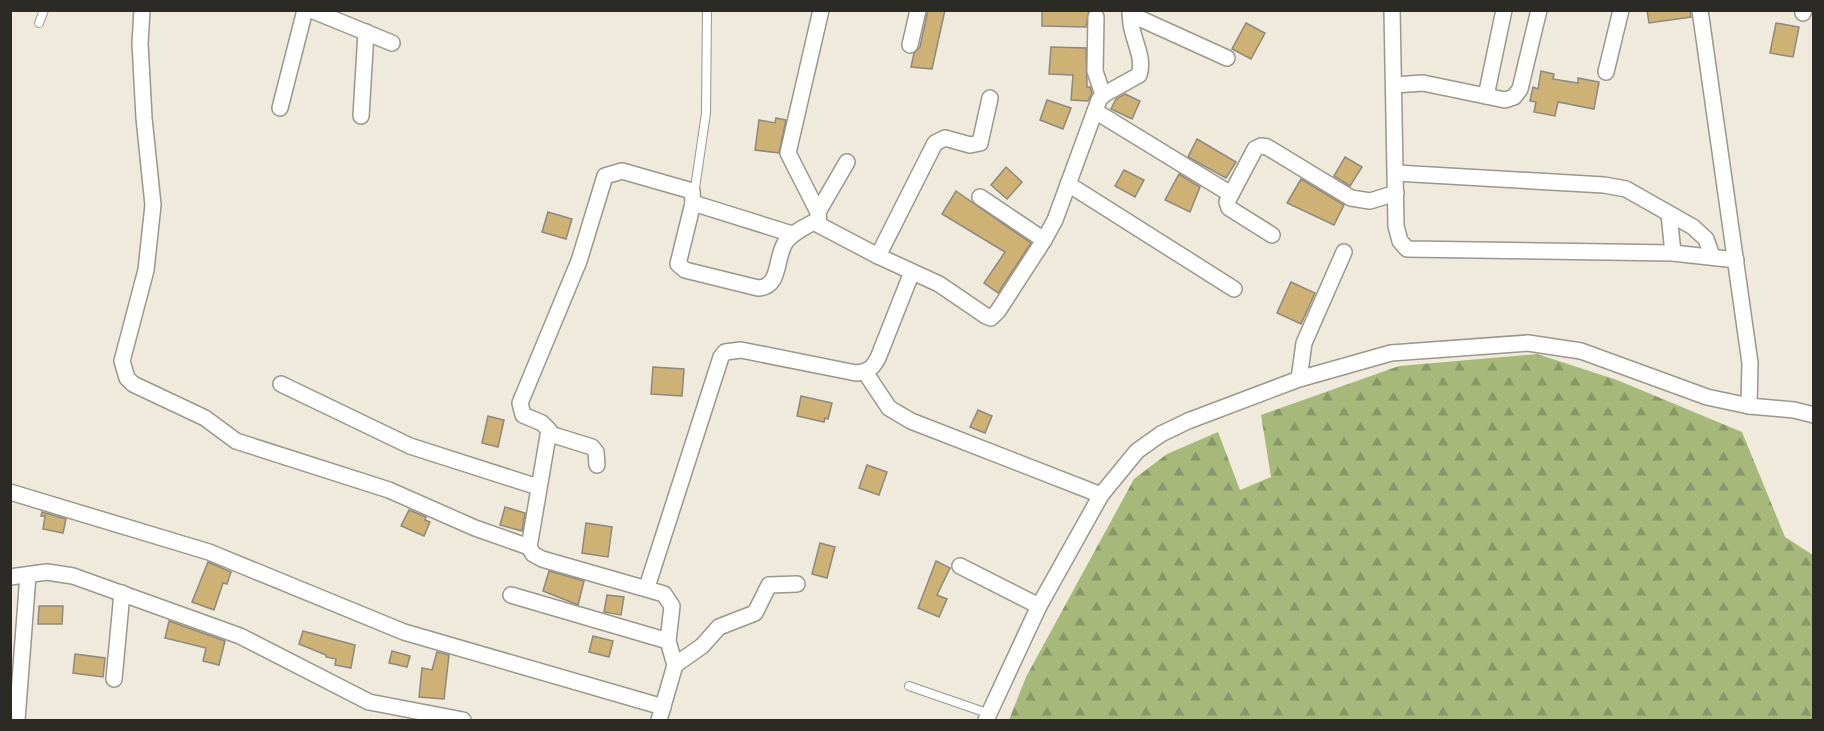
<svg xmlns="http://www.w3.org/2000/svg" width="1824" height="731" font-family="'Open Sans',sans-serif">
	<defs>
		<pattern id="forest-firs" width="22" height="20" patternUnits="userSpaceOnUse" patternTransform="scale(1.5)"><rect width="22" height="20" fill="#a6b97b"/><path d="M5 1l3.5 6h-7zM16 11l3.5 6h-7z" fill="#879765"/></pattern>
	</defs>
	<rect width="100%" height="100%" fill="#f0eadd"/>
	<polygon fill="url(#forest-firs)" points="1537,354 1617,380 1742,432 1785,537 1813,555 1813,720 1009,720 1026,677 1134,479 1167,454 1218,432 1240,490 1271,477 1261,415 1399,366"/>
	<g fill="#ceb174" stroke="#8e887d" stroke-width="1.5">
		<polygon points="928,10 945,10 932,69 911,67 914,53 920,47"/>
		<polygon points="1042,10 1089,10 1086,27 1042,26"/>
		<polygon points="1647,10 1690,10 1691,17 1649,23"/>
		<polygon points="1246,23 1265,33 1251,59 1232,49"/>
		<polygon points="1776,23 1799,27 1793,57 1770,53"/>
		<polygon points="1051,47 1086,48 1087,87 1090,87 1092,93 1088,101 1071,100 1073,75 1049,74"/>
		<polygon points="1541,71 1554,74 1553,79 1578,83 1578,78 1599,82 1594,109 1558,102 1555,116 1534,112 1536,102 1530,101 1533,87 1538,89"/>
		<polygon points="1125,94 1140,101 1132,119 1111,109 1116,99"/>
		<polygon points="1047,100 1071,108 1063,129 1040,120"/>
		<polygon points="776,118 786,120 779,153 755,150 759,120 775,123"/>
		<polygon points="1197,139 1236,162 1226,178 1188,157"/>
		<polygon points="1345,157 1362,167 1350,186 1334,176"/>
		<polygon points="1006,167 1022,182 1007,199 991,185"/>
		<polygon points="1124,170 1144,180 1135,197 1115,186"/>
		<polygon points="1179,174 1200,187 1190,212 1165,200"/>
		<polygon points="1301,179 1344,205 1334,225 1287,203"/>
		<polygon points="956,191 1031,243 998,293 984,283 1005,252 942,214"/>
		<polygon points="548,212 572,219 566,239 542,232"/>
		<polygon points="1291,282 1315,293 1301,324 1277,313"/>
		<polygon points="653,367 684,369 682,396 651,394"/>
		<polygon points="801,396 832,403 828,419 825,418 824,422 797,416"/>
		<polygon points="978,410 992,416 985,433 970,427"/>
		<polygon points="488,416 504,420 498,447 482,443"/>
		<polygon points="867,465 887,472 879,495 859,488"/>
		<polygon points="505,507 525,513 522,531 500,525"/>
		<polygon points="409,510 426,517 425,520 430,522 424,536 401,526"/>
		<polygon points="42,512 66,519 63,533 43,529 45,516 41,516"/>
		<polygon points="586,523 612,527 608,557 582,553"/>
		<polygon points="820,543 835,547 827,578 812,574"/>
		<polygon points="936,561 950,568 937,595 947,599 939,617 918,608"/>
		<polygon points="208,562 231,572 227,584 223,583 214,610 192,602"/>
		<polygon points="549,571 584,581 578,605 543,591"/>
		<polygon points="607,595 624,597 621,615 604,612"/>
		<polygon points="39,606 63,606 62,624 38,624"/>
		<polygon points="169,621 225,641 219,665 203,661 206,648 165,638"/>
		<polygon points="303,631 355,645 351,668 335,665 336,659 326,657 326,655 299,644"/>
		<polygon points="593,636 613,641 609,657 589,652"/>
		<polygon points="392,651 410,656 407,667 389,663"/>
		<polygon points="437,652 449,655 444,699 419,697 422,668 432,670"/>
		<polygon points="75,654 105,658 103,677 73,673"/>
	</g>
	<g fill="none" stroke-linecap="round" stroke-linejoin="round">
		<defs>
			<g id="service">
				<polyline points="39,23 44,10"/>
				<polyline points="694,195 706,113 707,10"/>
				<polyline points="909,686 990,714"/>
			</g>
			<g id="minor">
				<polyline points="142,10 140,43 144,118 153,205 146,270 122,361 127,378 133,384 205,418 236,441 389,490 475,528 529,547 533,554 542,559 664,594 672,606 668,641 675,665 659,720"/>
				<polyline points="311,10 392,43"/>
				<polyline points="1392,10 1396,226 1400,241 1407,249 1673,253 1736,260"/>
				<polyline points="1700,10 1750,363 1749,406 1794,410 1814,415"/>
				<polyline points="1803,13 1804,10"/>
				<polyline points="1130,14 1227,58"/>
				<polyline points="1096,17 1095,71 1103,95"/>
				<polyline points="910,45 918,10"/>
				<polyline points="1606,72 1621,10"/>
				<polyline points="1394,85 1423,83 1505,100 1514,97 1520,89 1539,10"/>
				<polyline points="1486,96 1504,10"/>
				<polyline points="280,108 305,10"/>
				<polyline points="1095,111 1229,193"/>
				<polyline points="361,116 366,32"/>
				<polyline points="847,162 818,212 819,225 878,256 939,284 986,316 991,318 998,311 1044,240"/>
				<polyline points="1396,173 1604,185 1626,189 1693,227 1706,239 1712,256"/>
				<polyline points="1068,184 1234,289"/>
				<path d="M980,197L1044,240L1055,220L1099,100L1103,95L1139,75C1146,54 1127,33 1131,10"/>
				<polyline points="693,203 792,234"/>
				<polyline points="818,212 788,153 821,10"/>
				<polyline points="1669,214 1673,253"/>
				<polyline points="1272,235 1229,208 1227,202 1255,149 1261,146 1267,147 1351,198 1370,201 1396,193"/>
				<polyline points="878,256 935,143 945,138 970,145 980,143 990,98"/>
				<polyline points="865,372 889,408 911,421 1101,495"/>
				<polyline points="1299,379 1304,343 1344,252"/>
				<polyline points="281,384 410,446 538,487"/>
				<polyline points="550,434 592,447 596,452 597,465"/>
				<polyline points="10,492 209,552 404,632 663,707"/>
				<path d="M529,547L549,430L542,423L523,415L520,403L579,261L605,176L622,171L692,191L693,203L678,264L685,270L758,288C781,287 775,259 785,243C792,232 806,227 817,220"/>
				<polyline points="960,566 1039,606"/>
				<polyline points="10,577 47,572 73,576 240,636 369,702 463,720"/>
				<path d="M647,587L721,357L725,352L741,350L856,373C868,372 872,369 878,358L912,272"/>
				<polyline points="511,595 668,641"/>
				<polyline points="675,665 702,646 719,627 755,613 769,585 797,584"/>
				<polyline points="114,679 122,593"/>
				<polyline points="17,720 28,575"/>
				<polyline points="986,720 1039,606 1101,495 1137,451 1161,434 1188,421 1299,379 1391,353 1528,343 1581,351 1707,397 1749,406"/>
			</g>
		</defs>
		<use href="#service" stroke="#9c978b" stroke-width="10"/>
		<use href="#minor" stroke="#9c978b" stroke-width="18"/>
		<use href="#service" stroke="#fff" stroke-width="8"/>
		<use href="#minor" stroke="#fff" stroke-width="15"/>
	</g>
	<rect width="1824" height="731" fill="none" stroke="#2c2a25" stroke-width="24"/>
</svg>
